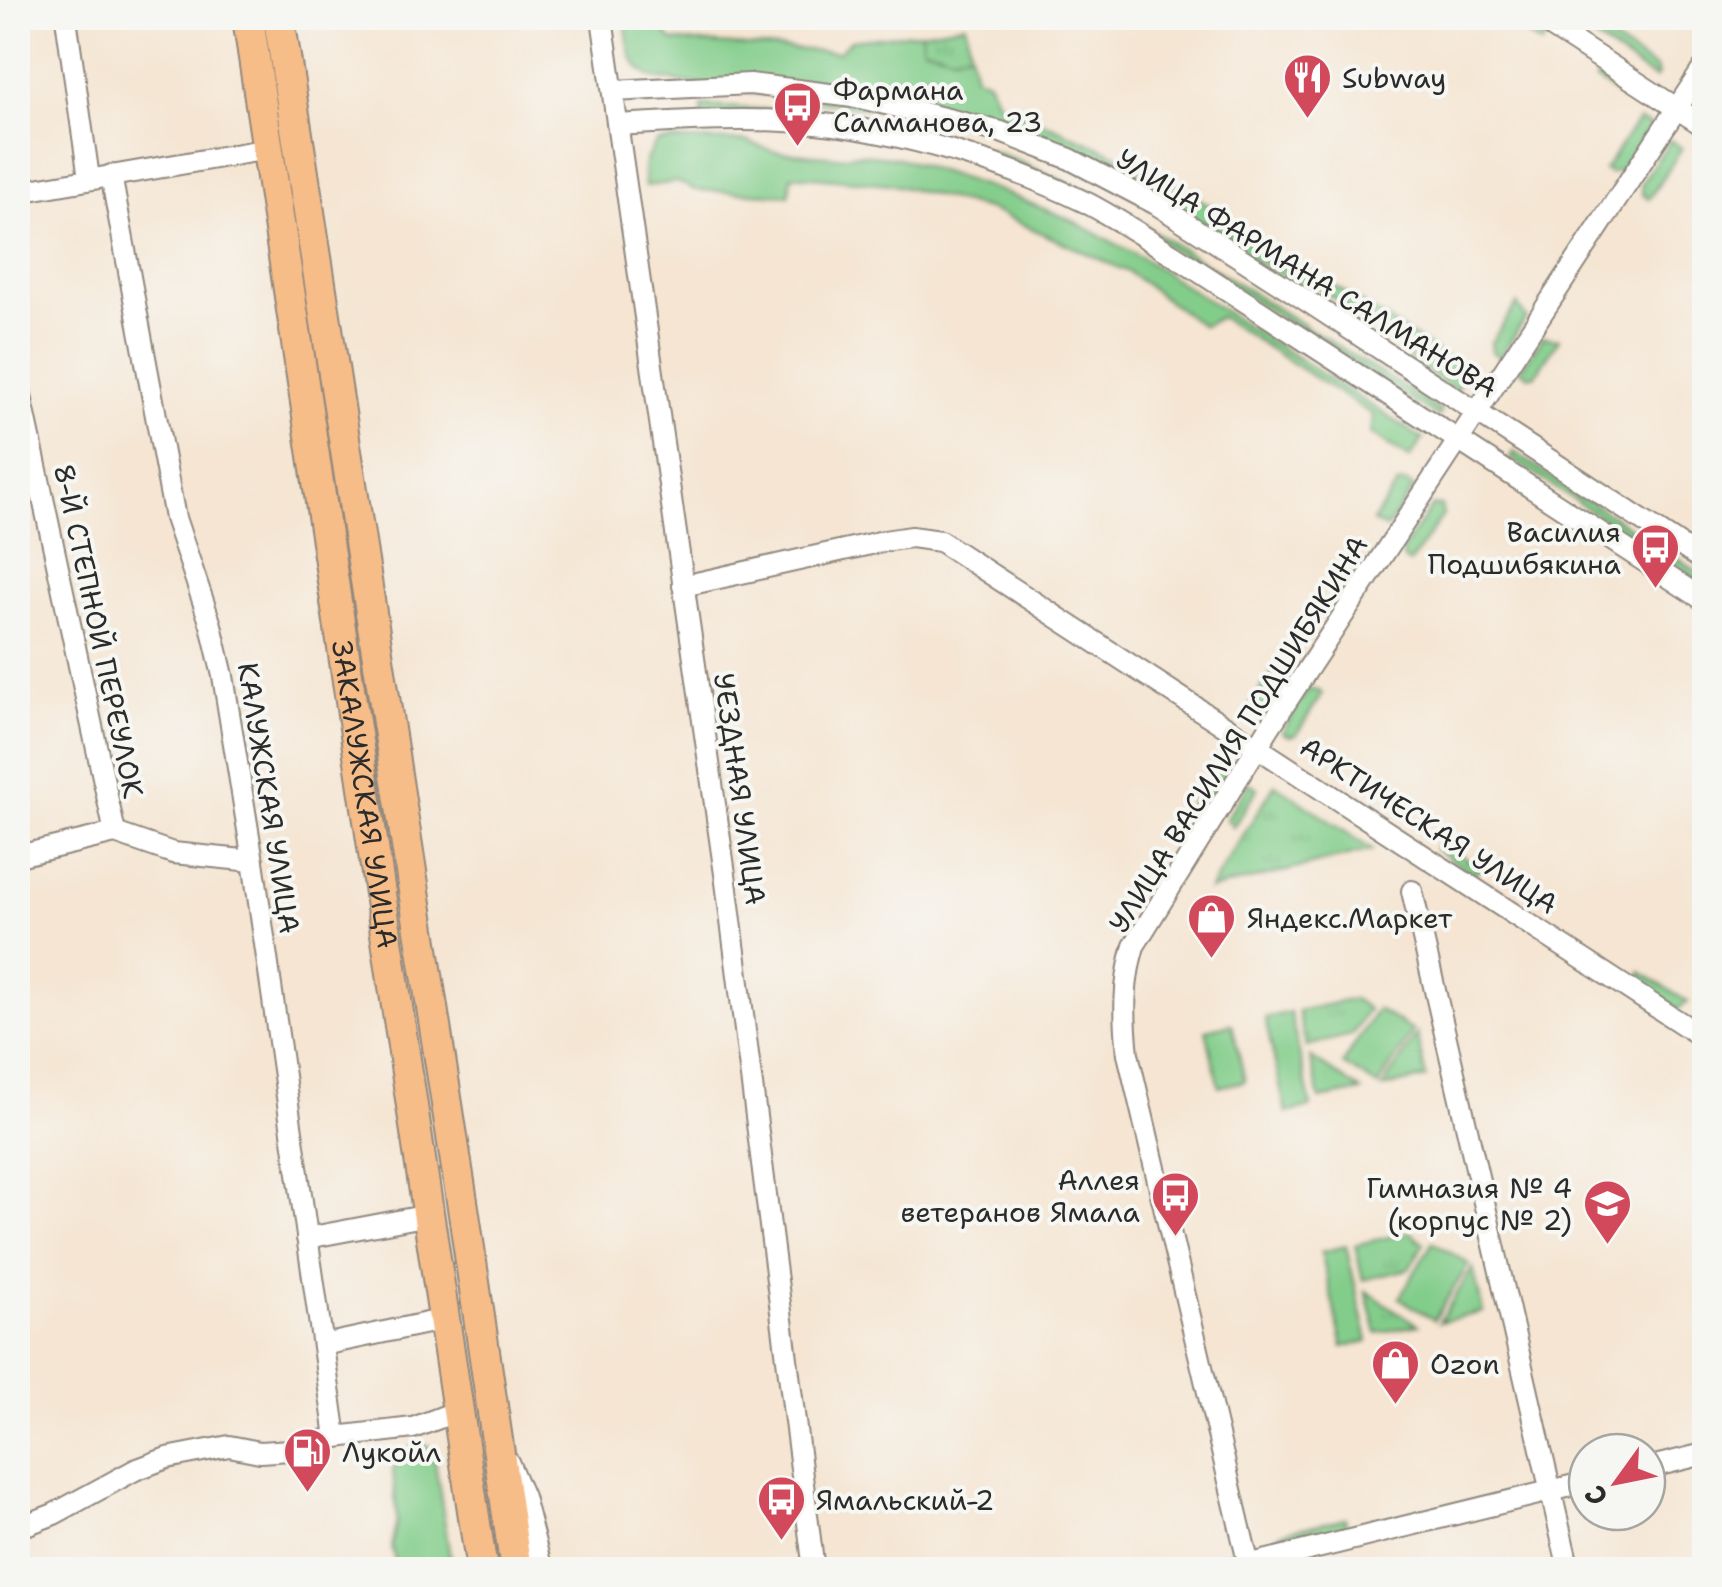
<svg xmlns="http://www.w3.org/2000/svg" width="1722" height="1587" font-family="'Shantell Sans',sans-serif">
	<defs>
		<pattern id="park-tufts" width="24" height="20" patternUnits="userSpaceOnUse" patternTransform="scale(2.5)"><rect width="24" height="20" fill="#83cd8b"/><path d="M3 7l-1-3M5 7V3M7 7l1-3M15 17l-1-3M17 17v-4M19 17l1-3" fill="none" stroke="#71b078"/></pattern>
	</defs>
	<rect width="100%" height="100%" fill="#f6f6f2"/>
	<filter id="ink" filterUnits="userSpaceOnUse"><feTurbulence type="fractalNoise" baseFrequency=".01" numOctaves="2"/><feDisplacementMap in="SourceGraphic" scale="20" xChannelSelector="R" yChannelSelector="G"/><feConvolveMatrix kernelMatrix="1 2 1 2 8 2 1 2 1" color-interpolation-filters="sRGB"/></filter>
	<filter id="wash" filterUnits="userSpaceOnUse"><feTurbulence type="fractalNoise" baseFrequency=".0048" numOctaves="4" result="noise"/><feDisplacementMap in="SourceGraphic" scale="40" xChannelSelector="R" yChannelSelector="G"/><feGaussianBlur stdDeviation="2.25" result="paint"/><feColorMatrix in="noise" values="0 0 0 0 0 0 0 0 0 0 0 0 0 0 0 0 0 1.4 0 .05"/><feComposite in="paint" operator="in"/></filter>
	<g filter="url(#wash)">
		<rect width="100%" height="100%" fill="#f5e5d2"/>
		<g fill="#83cd8b" stroke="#577c5b" stroke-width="2.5">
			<path d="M625,18H654L672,41L838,52L851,40L921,32L924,47L953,55L970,52L975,76L988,80L997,102L1151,170L1231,218L1226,229L1296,274L1307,268L1468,372L1455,390L1408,359L1405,349L1319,288L1288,279L1020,130L652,78C626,62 629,46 625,18Z"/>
			<polygon points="1502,18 1525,18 1546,35 1542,45"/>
			<polygon points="1564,18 1578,18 1656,69 1658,75 1655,79"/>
			<polygon points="1605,74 1641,98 1631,103 1596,80"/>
			<polygon points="702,106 817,112 918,131 1004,155 1094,194 1441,411 1438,417 1091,199 918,137 702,114"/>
			<polygon points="1638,120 1651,125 1621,171 1609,173 1604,170"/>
			<path d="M675,140L746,141L772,151L837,157L860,154L899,158L1000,191L1071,220L1142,258L1423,439L1410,458L1371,434L1373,415L1220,317L1203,326L1128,272L991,210L890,184L792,175L789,195L695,190L678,182L645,186C642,166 645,158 657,142Z"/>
			<polygon points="1670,140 1682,148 1649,199 1643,195 1641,184"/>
			<polygon points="1517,304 1526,318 1500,357 1492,352 1491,342"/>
			<polygon points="1543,337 1559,339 1536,374 1529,376 1520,370"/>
			<polygon points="1514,452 1704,576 1704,585 1510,458"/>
			<polygon points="1406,483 1414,488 1387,528 1372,522 1398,484"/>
			<polygon points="1432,506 1441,506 1443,515 1410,563 1404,560 1402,550"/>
			<polygon points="1279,663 1287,675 1260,718 1254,714 1251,704"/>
			<polygon points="1308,689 1319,691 1322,694 1296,735 1289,736 1282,732"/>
			<polygon points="1221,764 1229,769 1206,806 1189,806 1214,766"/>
			<polygon points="1249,783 1258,788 1233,827 1226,819"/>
			<polygon points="1440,841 1481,869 1473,874 1435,849"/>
			<polygon points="1641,972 1688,1002 1678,1009 1640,983"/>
			<polygon points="1377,1009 1413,1031 1378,1086 1343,1064"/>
			<polygon points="1290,1012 1311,1107 1286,1113 1265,1018"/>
			<polygon points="1232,1024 1245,1081 1219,1087 1206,1030"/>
			<polygon points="1417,1034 1426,1078 1382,1088"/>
			<polygon points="1433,1242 1469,1264 1434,1320 1399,1298"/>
			<polygon points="1346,1246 1368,1341 1343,1347 1321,1252"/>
			<polygon points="1473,1268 1483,1312 1439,1322"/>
			<polygon points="421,1444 433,1449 452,1569 397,1569 391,1546 397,1521 393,1469 409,1449"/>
			<polygon points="1345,1518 1346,1525 1340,1530 1277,1544 1276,1538 1281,1533"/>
			<polygon points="1348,1553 1354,1556 1355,1563 1327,1569 1283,1569"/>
		</g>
		<g fill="url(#park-tufts)" stroke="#577c5b" stroke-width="2.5">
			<polygon points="966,24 970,52 953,55 923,47 921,32"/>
			<polygon points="1275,784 1372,850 1209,890"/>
			<polygon points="1354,999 1368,1009 1352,1035 1306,1046 1298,1011"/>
			<polygon points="1310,1057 1361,1091 1320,1099"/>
			<polygon points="1410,1232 1424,1243 1409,1269 1363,1280 1355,1245"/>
			<polygon points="1366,1291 1418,1325 1377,1333"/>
		</g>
	</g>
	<g filter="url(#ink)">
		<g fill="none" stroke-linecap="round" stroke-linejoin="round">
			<defs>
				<g id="minor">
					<polyline points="66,18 89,178"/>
					<polyline points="602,18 725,874 814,1570"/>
					<polyline points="1538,18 1704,126"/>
					<polyline points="613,91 750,84 861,98 1001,132 1070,159 1156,204 1281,284 1704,561"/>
					<path d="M618,125C683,121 751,117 816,123C905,132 1007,164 1087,203C1116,218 1144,237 1172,254L1704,600"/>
					<polyline points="111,175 175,518 211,625 223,676 253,861 336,1437"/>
					<polyline points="18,192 268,149"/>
					<polyline points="18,382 115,833"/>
					<polyline points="683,586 884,541 911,537 940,541 1704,1038"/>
					<polyline points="18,856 115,833 173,853 253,861"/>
					<polyline points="1412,891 1569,1570"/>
					<polyline points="307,1238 429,1215"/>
					<polyline points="323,1345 446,1319"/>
					<polyline points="508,1462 523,1497 542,1570"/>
					<polyline points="1647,1468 1704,1454"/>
					<polyline points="18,1528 54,1514 135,1470 167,1458 229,1446 260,1452 290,1450 336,1437 413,1428 460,1410"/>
					<polyline points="1227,1570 1587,1482"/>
					<path d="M1250,1570L1128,1054C1124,1016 1123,983 1134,946L1269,728L1704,67"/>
				</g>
				<g id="highway">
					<path id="s1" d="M248,18L482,1570"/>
					<polyline points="279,18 464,1214 516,1570"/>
				</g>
			</defs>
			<use href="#minor" stroke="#90887e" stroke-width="24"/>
			<use href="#highway" stroke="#90887e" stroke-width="34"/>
			<use href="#minor" stroke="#fff" stroke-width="20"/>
			<use href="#highway" stroke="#f7bd88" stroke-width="30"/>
		</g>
	</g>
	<defs>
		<symbol id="restaurant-pin" viewBox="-11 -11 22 30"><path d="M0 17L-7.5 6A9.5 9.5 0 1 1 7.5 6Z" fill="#d1495b" stroke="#f6f6f2"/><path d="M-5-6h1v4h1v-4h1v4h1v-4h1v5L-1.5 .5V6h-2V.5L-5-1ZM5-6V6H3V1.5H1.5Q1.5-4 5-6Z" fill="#fff"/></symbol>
		<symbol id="bus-pin" viewBox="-11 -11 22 30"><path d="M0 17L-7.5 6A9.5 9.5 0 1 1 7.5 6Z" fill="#d1495b" stroke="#f6f6f2"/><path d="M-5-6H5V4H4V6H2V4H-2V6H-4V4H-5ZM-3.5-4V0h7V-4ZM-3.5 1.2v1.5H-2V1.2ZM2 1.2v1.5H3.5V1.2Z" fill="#fff"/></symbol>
		<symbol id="shop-pin" viewBox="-11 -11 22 30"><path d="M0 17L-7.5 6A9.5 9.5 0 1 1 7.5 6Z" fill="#d1495b" stroke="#f6f6f2"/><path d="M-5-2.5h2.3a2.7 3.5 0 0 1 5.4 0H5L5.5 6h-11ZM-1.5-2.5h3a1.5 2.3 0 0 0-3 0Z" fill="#fff"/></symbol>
		<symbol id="school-pin" viewBox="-11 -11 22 30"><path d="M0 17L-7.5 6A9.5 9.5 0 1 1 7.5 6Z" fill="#d1495b" stroke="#f6f6f2"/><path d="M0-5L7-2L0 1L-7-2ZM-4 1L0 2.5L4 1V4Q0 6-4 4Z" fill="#fff"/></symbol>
		<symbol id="fuel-pin" viewBox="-11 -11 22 30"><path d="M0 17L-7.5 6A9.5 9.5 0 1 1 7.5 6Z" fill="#d1495b" stroke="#f6f6f2"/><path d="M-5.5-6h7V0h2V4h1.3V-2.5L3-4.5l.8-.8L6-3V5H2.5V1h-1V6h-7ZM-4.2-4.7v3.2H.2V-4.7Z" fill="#fff"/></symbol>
	</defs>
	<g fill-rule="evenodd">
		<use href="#restaurant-pin" x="1280" y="50" width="55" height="75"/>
		<use href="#bus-pin" x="770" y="78" width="55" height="75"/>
		<use href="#bus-pin" x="1628" y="520" width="55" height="75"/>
		<use href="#shop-pin" x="1184" y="890" width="55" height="75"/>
		<use href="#bus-pin" x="1148" y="1168" width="55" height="75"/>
		<use href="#school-pin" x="1580" y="1176" width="55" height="75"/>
		<use href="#shop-pin" x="1368" y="1336" width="55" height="75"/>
		<use href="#fuel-pin" x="280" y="1424" width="55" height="75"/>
		<use href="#bus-pin" x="754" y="1472" width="55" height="75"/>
	</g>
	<g text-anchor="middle" stroke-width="8" stroke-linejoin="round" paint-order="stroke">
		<g font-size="28" fill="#2b2b2b" stroke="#f6f6f2" text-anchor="start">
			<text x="1342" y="88">Subway</text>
			<text x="833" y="100">Фармана<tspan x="833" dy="32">Салманова, 23</tspan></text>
			<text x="1621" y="542" text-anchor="end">Василия<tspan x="1621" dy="32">Подшибякина</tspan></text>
			<text x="1247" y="928">Яндекс.Маркет</text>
			<text x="1140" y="1190" text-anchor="end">Аллея<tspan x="1140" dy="32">ветеранов Ямала</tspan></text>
			<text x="1572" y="1198" text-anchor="end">Гимназия № 4<tspan x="1572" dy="32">(корпус № 2)</tspan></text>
			<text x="1430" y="1374">Ozon</text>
			<text x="342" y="1462">Лукойл</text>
			<text x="816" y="1510">Ямальский-2</text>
		</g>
		<g font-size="28" fill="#2b2b2b" stroke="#f6f6f2">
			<text transform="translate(1307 273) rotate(32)" y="10">УЛИЦА ФАРМАНА САЛМАНОВА</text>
			<text transform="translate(99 631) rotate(78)" y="10">8-Й СТЕПНОЙ ПЕРЕУЛОК</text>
			<text transform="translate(1238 734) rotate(-58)" y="10">УЛИЦА ВАСИЛИЯ ПОДШИБЯКИНА</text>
			<text transform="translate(740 789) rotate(82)" y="10">УЕЗДНАЯ УЛИЦА</text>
			<text dy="10" stroke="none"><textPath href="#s1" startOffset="785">ЗАКАЛУЖСКАЯ УЛИЦА</textPath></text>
			<text transform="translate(269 798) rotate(81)" y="10">КАЛУЖСКАЯ УЛИЦА</text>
			<text transform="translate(1429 825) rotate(33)" y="10">АРКТИЧЕСКАЯ УЛИЦА</text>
		</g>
	</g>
	<rect width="1722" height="1587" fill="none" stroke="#f6f6f2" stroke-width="60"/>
	<g transform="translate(1617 1482) rotate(237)"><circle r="48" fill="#f6f6f2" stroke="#a5a5a2" stroke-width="2.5"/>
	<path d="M0-8L18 38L0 25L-18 38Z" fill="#d1495b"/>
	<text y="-15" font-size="28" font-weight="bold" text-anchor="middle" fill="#2b2b2b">С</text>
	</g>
</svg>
